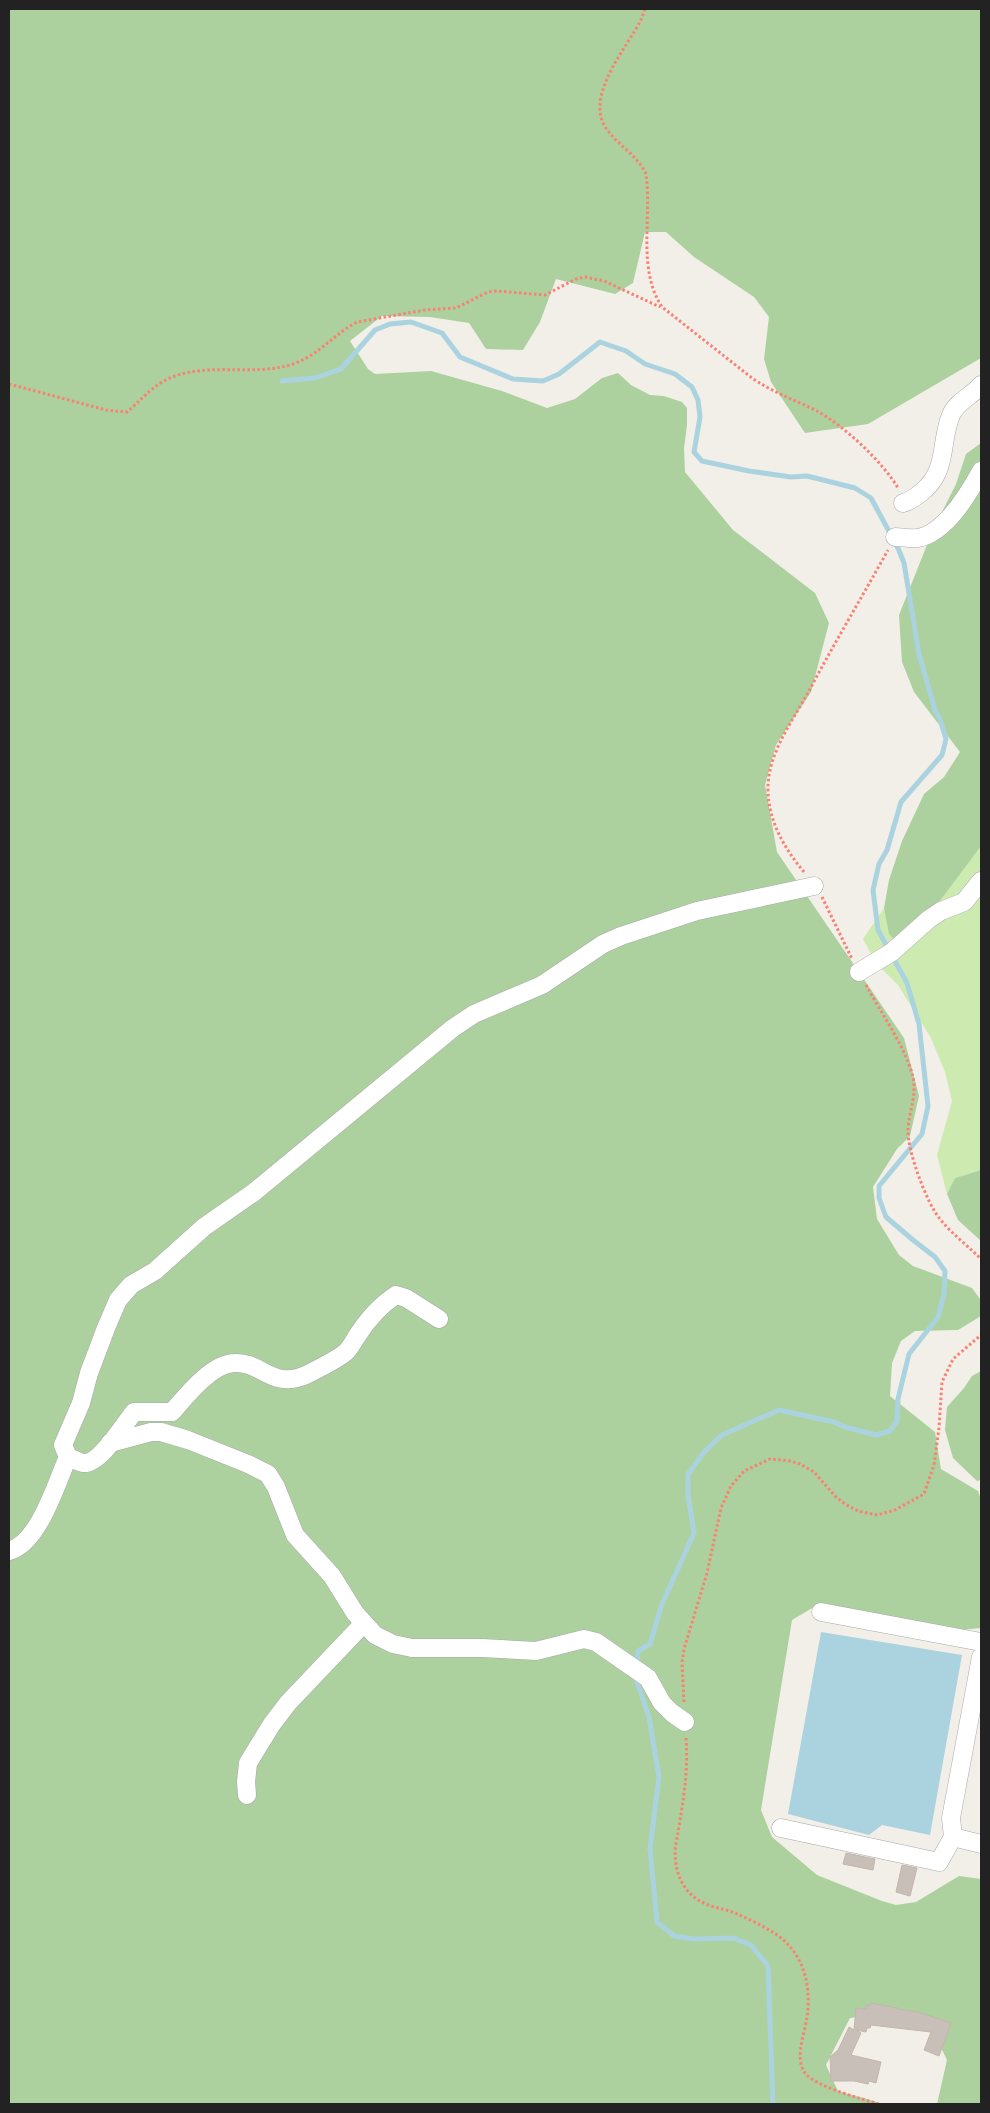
<svg xmlns="http://www.w3.org/2000/svg" width="990" height="2113" font-family="'Asap Condensed',sans-serif">
	<rect width="100%" height="100%" fill="#f2efe9"/>
	<polygon fill="#cdebb0" points="981,846 981,1170 955,1178 947,1194 937,1155 952,1101 945,1072 931,1038 898,985 876,963 863,939 884,908 890,934 952,883"/>
	<g fill="#add19e">
		<polygon points="9,9 981,9 981,358 868,424 805,433 771,382 764,359 769,317 754,297 694,257 666,232 645,232 633,283 615,294 556,279 540,322 523,350 486,349 469,323 430,317 382,316 350,341 368,369 375,374 431,371 502,391 547,408 575,399 602,378 618,373 631,385 650,395 664,396 682,402 687,408 687,425 684,448 685,472 733,530 815,593 829,623 811,692 776,745 765,785 777,852 904,1038 919,1096 910,1136 897,1149 873,1187 877,1219 899,1255 913,1266 972,1288 980,1299 981,1316 958,1330 915,1331 901,1341 892,1363 890,1396 935,1432 941,1469 978,1491 981,1499 981,1628 941,1632 819,1604 792,1620 761,1810 772,1837 817,1875 882,1901 896,1905 916,1902 959,1876 981,1879 981,2104 937,2104 947,2060 929,2023 891,2012 850,2018 826,2065 838,2091 884,2104 9,2104"/>
		<polygon points="981,443 981,846 912,938 898,944 889,934 884,908 889,880 902,841 924,794 944,777 960,752 914,692 902,662 899,615 933,530 956,484 966,454"/>
		<polygon points="981,1170 981,1241 958,1220 947,1194 955,1178"/>
		<polygon points="981,1371 981,1480 977,1481 953,1458 945,1430 947,1407 964,1388 972,1376"/>
	</g>
	<polygon fill="#aad3df" points="821,1632 962,1655 930,1835 882,1825 869,1835 788,1814"/>
	<g fill="none" stroke-linecap="round" stroke-linejoin="round">
		<g stroke="#aad3df" stroke-width="5">
			<polyline points="282,381 315,378 341,369 375,330 390,324 411,322 442,333 460,357 513,379 543,381 559,374 600,342 626,351 645,364 675,374 692,387 698,400 700,417 694,452 702,461 749,471 791,477 807,476 855,488 871,498 898,548 904,563 919,654 935,710 940,719 946,739 942,755 901,802 887,850 879,864 873,890 878,930 907,983 919,1024 928,1106 922,1134 879,1186 879,1198 886,1217 913,1240 935,1257 945,1271 944,1294 938,1317 909,1354 898,1399 897,1421 890,1431 876,1435 845,1427 834,1422 779,1410 722,1435 704,1452 688,1474 688,1495 694,1533 662,1604 650,1644 638,1651 637,1666"/>
			<polyline points="637,1675 637,1682 649,1717 659,1777 650,1849 657,1922 674,1936 694,1939 733,1938 751,1945 768,1966 773,2104"/>
		</g>
	</g>
	<g fill="#c7bfb8" stroke="#c4b6ab">
		<polygon points="846,1853 875,1859 873,1870 843,1864"/>
		<polygon points="902,1865 917,1868 910,1896 896,1892"/>
		<polygon points="871,2003 898,2008 898,2009 918,2012 951,2023 939,2056 924,2050 931,2032 871,2025 870,2028 867,2028 866,2032 856,2030 861,2033 851,2055 881,2062 876,2083 869,2081 868,2084 854,2081 831,2081 830,2057 838,2050 849,2027 854,2030 856,2008 866,2009 866,2005 870,2005"/>
	</g>
	<g fill="none" stroke-linecap="round" stroke-linejoin="round">
		<defs>
			<g id="minor">
				<path d="M903,503C911,501 917,496 923,491C948,470 940,441 951,415C956,402 973,395 981,385"/>
				<path d="M895,537C902,537 911,539 918,538C946,533 969,493 981,471"/>
				<polyline points="859,972 892,952 929,919 941,911 964,902 981,881"/>
				<path d="M439,1319L406,1298L396,1295C379,1306 368,1319 357,1336C354,1341 350,1348 346,1352C338,1359 316,1370 306,1375C272,1390 261,1361 234,1363C211,1364 186,1396 172,1412H134C124,1424 100,1465 83,1463C78,1462 72,1458 68,1457L63,1445L81,1403L89,1373L106,1328L118,1300L131,1285L155,1271L204,1227L253,1193L453,1028L474,1014L542,985L603,944L621,936L697,911L814,886"/>
				<polyline points="110,1443 151,1432 161,1432 188,1440 248,1464 268,1474 276,1487 295,1535 332,1576 355,1613 375,1635 393,1644 412,1648 482,1648 536,1651 584,1639 596,1642 648,1678 662,1703 672,1713 685,1722"/>
				<path d="M9,1551C39,1543 56,1484 68,1457"/>
				<polyline points="821,1612 981,1642"/>
				<polyline points="247,1795 246,1782 248,1763 272,1724 288,1703 364,1623"/>
				<polyline points="781,1828 939,1862 953,1837 951,1818 981,1657"/>
				<polyline points="953,1837 981,1844"/>
			</g>
		</defs>
		<use href="#minor" stroke="#a9a9a9" stroke-width="19"/>
		<g stroke="#fa8072" stroke-width="3" stroke-dasharray="2.5 2.5" stroke-linecap="butt">
			<path d="M645,9L641,20C627,47 587,93 604,125C615,144 637,154 646,174C652,218 637,269 662,307L752,378C772,392 795,400 817,411C844,426 882,461 898,488"/>
			<path d="M9,384L106,410L127,412C139,402 149,390 162,382C203,359 251,378 293,364C319,355 334,334 357,322L425,310L456,308L488,292L497,291L545,295L576,279L585,277L604,281L660,307"/>
			<path d="M804,872C784,848 767,819 768,786C769,751 794,719 810,689C835,642 862,597 888,550"/>
			<polyline points="822,897 852,959"/>
			<path d="M866,985C881,1013 905,1046 913,1077C917,1095 909,1111 908,1130C907,1150 927,1204 940,1219C952,1234 968,1246 981,1259"/>
			<polyline points="684,1702 682,1663 684,1649 707,1573 721,1508 731,1486 744,1471 770,1459 790,1461 800,1464 814,1472 836,1497 845,1504 858,1511 877,1515 895,1510 924,1494 934,1465 939,1428 942,1382 953,1359 981,1335"/>
			<path d="M686,1738C689,1777 681,1813 675,1850C675,1877 685,1897 711,1906C720,1909 729,1910 737,1914C749,1919 763,1926 774,1933C803,1951 812,1985 807,2017C805,2033 794,2058 805,2073C816,2087 860,2098 878,2104"/>
		</g>
		<use href="#minor" stroke="#fff" stroke-width="18"/>
	</g>
	<rect width="990" height="2113" fill="none" stroke="#222222" stroke-width="20"/>
</svg>
